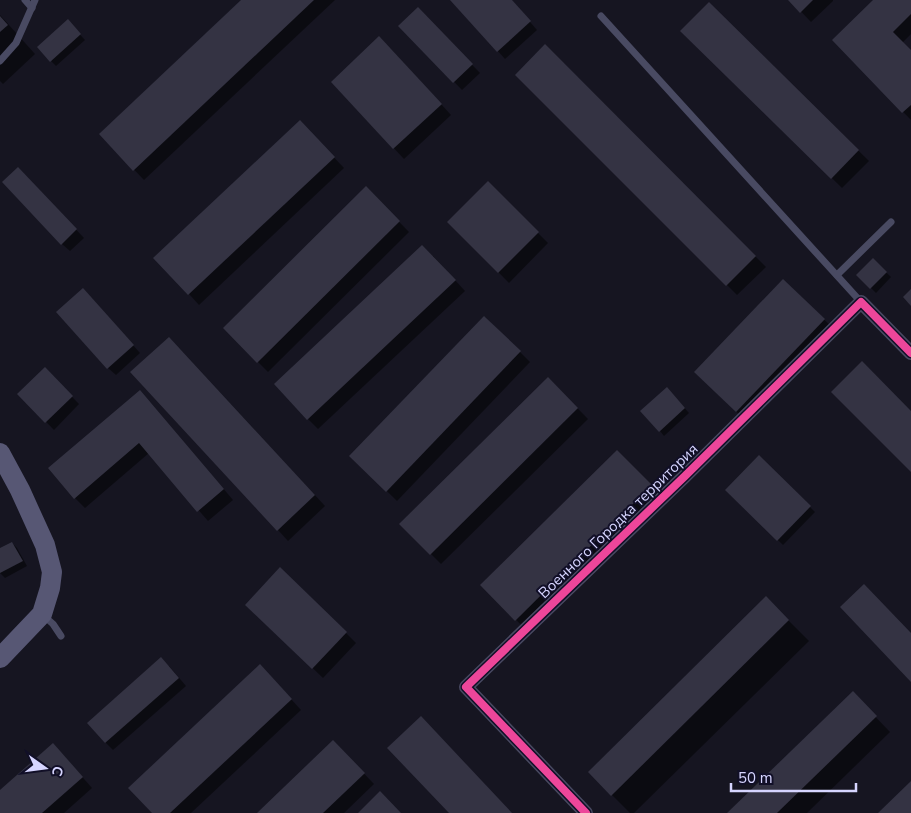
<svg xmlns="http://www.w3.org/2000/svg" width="911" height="813" font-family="'Nunito Sans',sans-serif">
	<rect width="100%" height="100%" fill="#161521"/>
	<g fill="#0007">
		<polygon points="242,0 335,0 144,180 100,134"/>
		<polygon points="452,0 511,0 537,30 505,59"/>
		<polygon points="790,0 833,0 833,1 811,22"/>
		<polygon points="875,0 911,0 911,34 902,43 911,52 911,120 833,40"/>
		<polygon points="709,4 869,161 842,188 682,31"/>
		<polygon points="418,9 480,73 462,90 400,26"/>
		<polygon points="0,15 35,54 3,84 0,81"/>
		<polygon points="72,26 85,40 56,66 51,61"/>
		<polygon points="545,46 766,267 737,295 517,75"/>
		<polygon points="390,48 451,115 404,159 332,82"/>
		<polygon points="310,132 344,168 199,305 189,294"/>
		<polygon points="26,176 84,238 70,251 62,244"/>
		<polygon points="488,183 548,243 509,283 449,222"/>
		<polygon points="366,188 409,232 268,372 224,328"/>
		<polygon points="433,256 465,291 318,429 308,419"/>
		<polygon points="873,260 891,277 876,293 858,275"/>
		<polygon points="783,280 835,330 747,422 696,372"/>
		<polygon points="90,297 140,353 116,375 108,368"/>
		<polygon points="485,317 530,362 397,501 351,456"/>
		<polygon points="179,348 325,506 288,541 278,530"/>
		<polygon points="45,369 79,404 54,430 19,394"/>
		<polygon points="548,378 588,419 441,564 401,524"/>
		<polygon points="672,394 689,413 664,436 660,431"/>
		<polygon points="150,402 233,500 208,521 149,453 85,508 75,498"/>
		<polygon points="617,452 661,496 526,630 482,585"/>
		<polygon points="759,457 815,512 783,545 727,490"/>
		<polygon points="12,543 17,548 27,566 5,578 0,573 0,550"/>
		<polygon points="766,598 809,641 634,813 630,813 589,772"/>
		<polygon points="257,615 346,633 356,643 323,678"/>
		<polygon points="169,666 186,686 113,750 105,742"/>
		<polygon points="270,676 301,710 191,813 154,813"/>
		<polygon points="867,708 890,732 807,813 729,813"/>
		<polygon points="333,741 374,784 344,813 259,813"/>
		<polygon points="63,755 92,788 64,813 0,813 0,792"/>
	</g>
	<g fill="#343343">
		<polygon points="241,0 314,0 133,171 99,134"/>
		<polygon points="450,0 512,0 531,21 497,52"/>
		<polygon points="788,0 813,0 800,13"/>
		<polygon points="873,0 911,0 911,14 893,32 911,50 911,105 902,113 832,40"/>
		<polygon points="709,2 859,150 831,179 680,31"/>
		<polygon points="418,7 473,64 453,83 398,26"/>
		<polygon points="0,16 8,25 0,32"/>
		<polygon points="68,19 81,34 50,62 37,47"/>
		<polygon points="379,36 442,104 393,149 331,82"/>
		<polygon points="545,44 756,256 726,286 515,75"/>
		<polygon points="300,120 335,157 188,295 153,258"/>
		<polygon points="18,167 77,229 61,245 2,182"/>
		<polygon points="488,181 539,232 498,273 447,222"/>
		<polygon points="366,186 400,221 257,363 223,328"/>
		<polygon points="422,245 456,280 307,420 274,384"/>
		<polygon points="873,258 887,272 870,289 856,275"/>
		<polygon points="783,279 825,319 736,412 694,372"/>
		<polygon points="83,288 134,345 107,369 56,312"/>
		<polygon points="911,289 911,306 903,297"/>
		<polygon points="484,316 521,351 386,492 349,456"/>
		<polygon points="169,337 315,495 277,531 130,372"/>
		<polygon points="862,361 911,411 911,472 831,392"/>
		<polygon points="45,367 73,396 45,423 17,394"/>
		<polygon points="548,377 578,408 430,555 399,524"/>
		<polygon points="667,387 685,408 659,432 640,411"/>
		<polygon points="140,390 224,489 197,512 139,443 74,499 48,468"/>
		<polygon points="617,450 652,485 515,621 480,585"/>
		<polygon points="759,455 811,506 777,541 725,490"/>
		<polygon points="12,542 23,561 0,573 0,548"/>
		<polygon points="280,567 347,632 312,669 245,605"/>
		<polygon points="864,584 911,633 911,682 840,607"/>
		<polygon points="766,596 789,620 611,796 588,772"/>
		<polygon points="161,657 179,678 105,743 87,723"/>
		<polygon points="260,664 292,699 170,813 152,813 128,788"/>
		<polygon points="853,691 877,716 777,813 727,813"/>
		<polygon points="421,716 512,813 449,813 387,748"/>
		<polygon points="333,740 365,773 323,813 257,813"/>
		<polygon points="53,743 83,777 42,813 0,813 0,790"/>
		<polygon points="911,781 911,813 878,813"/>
		<polygon points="380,791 401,813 358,813"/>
	</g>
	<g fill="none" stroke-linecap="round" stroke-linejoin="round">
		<g stroke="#494a62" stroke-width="7">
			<polyline points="25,0 32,8"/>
			<polyline points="601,16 861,302"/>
			<polyline points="0,61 16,43 35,0"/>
			<polyline points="837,275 891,222"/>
			<polyline points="44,616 53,624 61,636"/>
		</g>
		<polyline stroke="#494a62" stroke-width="14" points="586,813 466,687 685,476 861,302 911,353"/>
		<polyline stroke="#575774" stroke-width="20" points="0,453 20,490 45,545 52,572 50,588 42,614 0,658"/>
		<defs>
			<polyline id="cycleway" points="586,813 466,687 685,476 861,302 911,353"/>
		</defs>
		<use href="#cycleway" stroke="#110f27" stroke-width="11"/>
		<use href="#cycleway" stroke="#ed469a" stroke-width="8"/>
	</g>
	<g text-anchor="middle" stroke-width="4" stroke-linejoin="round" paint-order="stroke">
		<g font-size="15" fill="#d6d5ff" stroke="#110f27">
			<text transform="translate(618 521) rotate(-44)" y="5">Военного Городка территория</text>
		</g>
	</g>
	<g transform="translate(45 768) rotate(104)" stroke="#110f27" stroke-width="4" paint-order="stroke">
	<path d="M0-4L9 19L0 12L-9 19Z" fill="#d6d5ff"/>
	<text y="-8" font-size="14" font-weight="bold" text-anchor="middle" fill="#d6d5ff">С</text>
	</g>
	<path d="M731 783v8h125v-8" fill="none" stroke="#d6d5ff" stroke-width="2.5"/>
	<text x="738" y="783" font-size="15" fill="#d6d5ff" stroke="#110f27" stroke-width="4" paint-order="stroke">50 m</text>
</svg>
